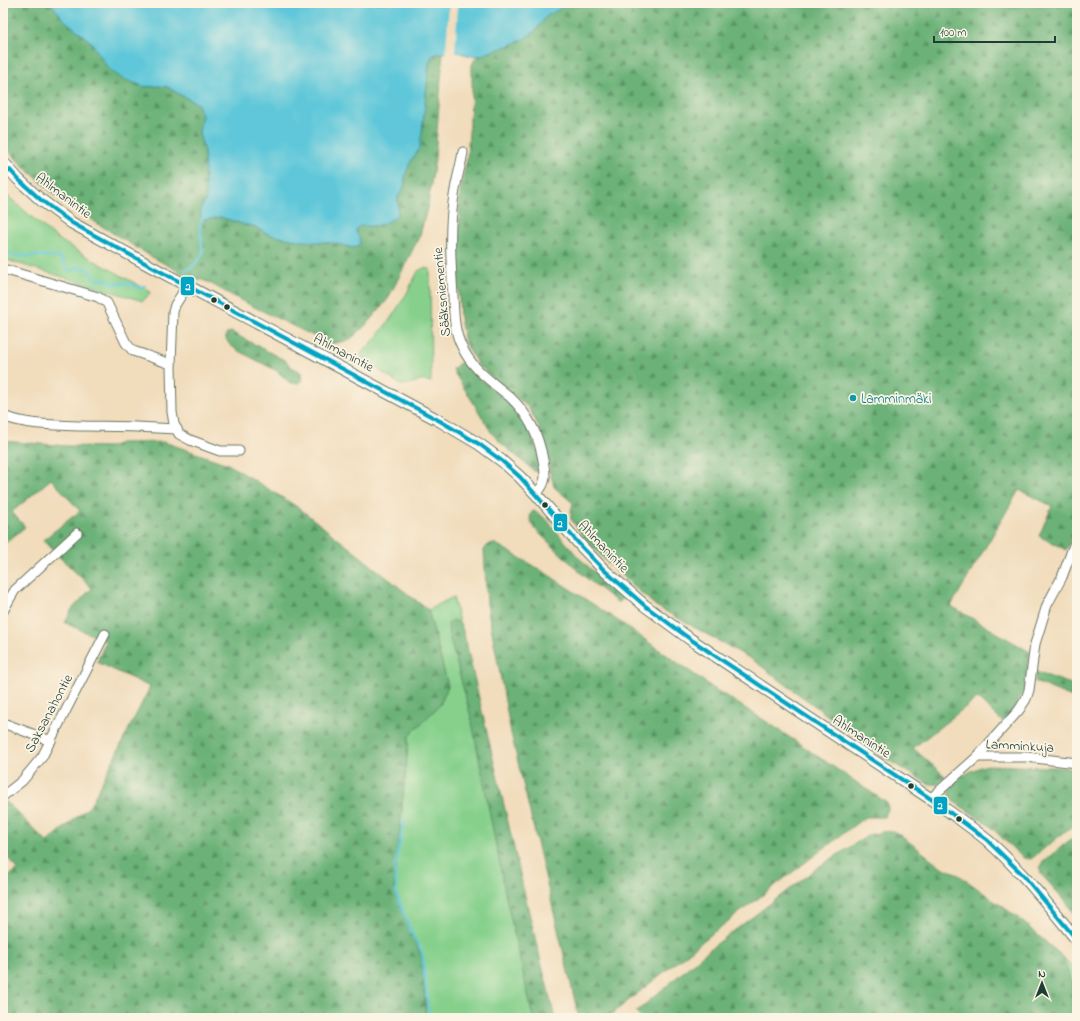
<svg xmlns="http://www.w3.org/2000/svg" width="1080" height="1021" font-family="'Indie Flower',sans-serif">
	<defs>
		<pattern id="forest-firs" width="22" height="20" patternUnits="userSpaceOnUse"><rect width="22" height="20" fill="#6cb278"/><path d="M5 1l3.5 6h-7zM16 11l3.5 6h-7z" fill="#589263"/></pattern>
	</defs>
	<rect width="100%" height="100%" fill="#fcf5e5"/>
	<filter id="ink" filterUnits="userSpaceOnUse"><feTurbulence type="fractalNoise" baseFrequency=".025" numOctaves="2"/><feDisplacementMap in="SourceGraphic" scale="8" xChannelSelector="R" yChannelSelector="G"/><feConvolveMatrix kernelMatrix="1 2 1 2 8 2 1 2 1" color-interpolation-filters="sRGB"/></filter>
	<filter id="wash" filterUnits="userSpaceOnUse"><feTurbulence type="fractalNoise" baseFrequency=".012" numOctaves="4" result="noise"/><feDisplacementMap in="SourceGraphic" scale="16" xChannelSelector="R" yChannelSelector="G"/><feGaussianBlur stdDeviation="0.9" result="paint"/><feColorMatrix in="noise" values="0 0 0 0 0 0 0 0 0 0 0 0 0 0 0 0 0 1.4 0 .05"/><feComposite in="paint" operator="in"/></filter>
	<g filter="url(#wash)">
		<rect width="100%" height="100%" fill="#f1dcbb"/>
		<g fill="#86d08c" stroke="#528660">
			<polygon points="3,192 55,237 81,253 151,292 143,301 3,259"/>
			<polygon points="424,268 430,269 431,382 421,380 410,384 401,385 362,359 361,353 375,339 391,318 406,295 418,271"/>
			<polygon points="453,597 478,699 552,1018 426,1018 422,958 394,888 409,736 440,705 448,686 428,610"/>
			<polygon points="1063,957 1077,972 1077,1005 1076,998"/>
		</g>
		<g fill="url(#forest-firs)" stroke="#467856">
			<path d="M3,3H51L63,19L91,42L108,68L145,87L159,86L168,87L177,93L198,104L202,116L199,133L204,150L206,199L201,208L204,220L220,217L242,224L253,226L270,235L302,241L333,243L353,248L360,239C358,236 354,231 357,228C361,223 368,227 373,226C378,225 392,215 398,211V197L404,187L406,173L422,132L429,64C432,57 435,53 443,52L435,158L428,205L420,235L388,299L364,327L349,340L330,344L242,301L208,282L186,275L152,257L90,219L56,196L20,163L7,149L3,135Z"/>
			<polygon points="570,3 1077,3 1077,526 1066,550 1039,536 1052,506 1019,490 951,606 1030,652 1025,688 1005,724 977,698 913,748 946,777 938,784 930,785 886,759 753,660 656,606 611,566 582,535 571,519 571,511 573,503 554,487 550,472 548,457 544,442 537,423 528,407 478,365 465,343 460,318 458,278 460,192 467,159 472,93 472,65 475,59 479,56 513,44 535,31 546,16"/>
			<path d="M231,332L286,361C287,362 289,364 290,366C298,372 302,368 302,380L298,383H290L277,371L237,350L230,345L226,339V334Z"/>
			<path d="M459,363C466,365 470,372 476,376C490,387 505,397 516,410C525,420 531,433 535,445C539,454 541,463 538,472L534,471L500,442L491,432L473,402L455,374L453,369Z"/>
			<polygon points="3,441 68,446 110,447 120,443 164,442 228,464 299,508 428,610 448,686 440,705 409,736 394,888 422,958 426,1018 3,1018 3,881 18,869 3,853 3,804 6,801 47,842 90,806 150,687 97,662 106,641 65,623 72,609 92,588 52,550 43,540 80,511 51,479 12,512 25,527 3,545"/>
			<path d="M534,511L546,519L578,557L622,598L621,601L617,602L585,577L535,529C531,523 528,519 532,512Z"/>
			<polygon points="489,544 496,544 544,572 623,624 716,690 764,720 887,803 888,809 884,817 865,817 714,932 634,996 612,1014 605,1018 579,1018 511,733 487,605 484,550"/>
			<polygon points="453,620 460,623 464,634 531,921 555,1018 533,1018 506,897 471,717 449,635 448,624"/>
			<polygon points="1036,672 1077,686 1077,699 1035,682"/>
			<path d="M988,765L1077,768V822L1031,859L1023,858L988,824L953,801C951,798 949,796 949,792C951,779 977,767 988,765Z"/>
			<polygon points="893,831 900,835 943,868 956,873 1017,917 1063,957 1076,998 1077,1005 1077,1018 642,1018 636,1012 710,949 820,866 869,835 881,832"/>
			<polygon points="1077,834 1077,918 1066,902 1041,874 1040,868 1043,862"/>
		</g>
		<polygon fill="#5ec7d9" stroke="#3e8286" points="51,3 570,3 547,16 535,31 524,39 513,44 479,56 469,56 458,52 439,53 432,56 429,64 422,132 419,149 411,161 406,173 404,187 398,197 398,211 397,215 391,220 380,225 372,226 361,226 357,228 356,230 356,232 360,239 360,243 357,247 353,248 333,243 302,241 270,235 253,226 242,224 220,217 204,220 201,218 201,208 206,199 204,150 199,133 202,116 198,104 177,93 168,87 159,86 145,87 121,78 108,68 91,42 63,19"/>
		<polygon fill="#f1dcbb" points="449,3 458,3 455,54 446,54"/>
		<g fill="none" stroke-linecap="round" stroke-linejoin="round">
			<g stroke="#5ec7d9" stroke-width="2.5">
				<polyline points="3,245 6,251 15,256 53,256 62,259 67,269 70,271 76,267 88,269 94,278 98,280 107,279 112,283 132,284 138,288 145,286"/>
				<polyline points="185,270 192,267 202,256 203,251 200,228 202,219"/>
				<polyline points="404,820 395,867 396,893 411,932 422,952 429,1018"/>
			</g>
		</g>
	</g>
	<g filter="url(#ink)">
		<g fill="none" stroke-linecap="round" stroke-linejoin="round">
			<defs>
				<g id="minor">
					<path d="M463,152C461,165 457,177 455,190C448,226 451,261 453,297C454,314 454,332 462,347C472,369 492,382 510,397C528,414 539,436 543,460C546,475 547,483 536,494"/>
					<polyline points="3,269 98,297 107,303 126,343 133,351 171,364"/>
					<polyline points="187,286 175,305 173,312 171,364 172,412 174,424 179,434 190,440 220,451 239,451"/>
					<path d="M3,416C29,426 57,425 85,426C115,426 146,427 177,429"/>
					<polyline points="3,611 9,600 15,590 77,533"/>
					<polyline points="3,723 51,741"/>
					<polyline points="977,757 1019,710 1026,699 1029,690 1035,644 1047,605 1062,577 1074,545"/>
					<polyline points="3,796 22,781 42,757 105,634"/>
					<polyline points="930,799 977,757 1026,757 1077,763"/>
				</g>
				<path id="tertiary" d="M3,162L18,179L41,200L72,223L154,268L440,421L479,444L502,461L520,477L536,494L581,546L604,570L644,605L690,639L937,803C954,815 971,827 987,840C1020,869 1049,906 1077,940"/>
			</defs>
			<use href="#minor" stroke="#687563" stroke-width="11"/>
			<use href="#tertiary" stroke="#687563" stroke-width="13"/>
			<use href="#minor" stroke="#fff" stroke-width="9"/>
			<use href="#tertiary" stroke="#fff" stroke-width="11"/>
			<defs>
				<polyline id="bus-1" points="3,176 10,170 18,179 41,200 72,223 154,268 440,421 479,444 502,461 520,477 581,546 604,570 644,605 690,639 937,803 987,840 1023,875 1077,940"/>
			</defs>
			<use href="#bus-1" stroke="#fcf5e5" stroke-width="7"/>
			<use href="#bus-1" stroke="#02a4c6" stroke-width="4"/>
		</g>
	</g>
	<g fill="#1f3d34" stroke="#fcf5e5" stroke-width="1.5">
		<circle cx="214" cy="300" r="3.5"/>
		<circle cx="227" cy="307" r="3.5"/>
		<circle cx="545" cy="505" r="3.5"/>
		<circle cx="911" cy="786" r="3.5"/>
		<circle cx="959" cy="819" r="3.5"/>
	</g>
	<circle fill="#0f9aa8" stroke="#fcf5e5" stroke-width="1.5" cx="853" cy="398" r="4"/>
	<g text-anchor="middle" stroke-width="3.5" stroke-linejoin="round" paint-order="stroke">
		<g font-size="14" fill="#1f3d34" stroke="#fcf5e5">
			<text transform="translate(64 195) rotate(37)" y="5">Ahlmanintie</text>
			<text transform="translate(441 292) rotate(-95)" y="5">Sääksniementie</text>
			<text transform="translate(344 352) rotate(28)" y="5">Ahlmanintie</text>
			<text transform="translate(604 546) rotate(46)" y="5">Ahlmanintie</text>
			<text transform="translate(48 713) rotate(-62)" y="5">Saksanahontie</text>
			<text transform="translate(862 736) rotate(33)" y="5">Ahlmanintie</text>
			<text transform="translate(1020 745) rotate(3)" y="5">Lamminkuja</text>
		</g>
		<g font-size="14" fill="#0d838f" stroke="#fcf5e5" text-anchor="start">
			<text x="861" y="403">Lamminmäki</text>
		</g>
	</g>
	<g stroke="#fcf5e5" stroke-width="1.5">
		<rect x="180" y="276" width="15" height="20" rx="4" fill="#02a4c6"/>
		<rect x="553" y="513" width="15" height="19" rx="4" fill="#02a4c6"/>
		<rect x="933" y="796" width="15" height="19" rx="4" fill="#02a4c6"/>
	</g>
	<g font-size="11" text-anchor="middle" font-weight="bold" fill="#fff">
		<text x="188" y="290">2</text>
		<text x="560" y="527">2</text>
		<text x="940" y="809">2</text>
	</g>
	<rect width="1080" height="1021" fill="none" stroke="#fcf5e5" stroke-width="16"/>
	<g transform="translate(1042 983)" stroke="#fcf5e5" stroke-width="3" paint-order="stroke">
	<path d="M0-3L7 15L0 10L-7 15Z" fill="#1f3d34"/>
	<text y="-6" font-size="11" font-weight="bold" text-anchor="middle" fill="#1f3d34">N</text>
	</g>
	<path d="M934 36v6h121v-6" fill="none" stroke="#1f3d34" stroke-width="2"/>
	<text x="940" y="36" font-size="12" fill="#1f3d34" stroke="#fcf5e5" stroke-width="3" paint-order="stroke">100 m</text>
</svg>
